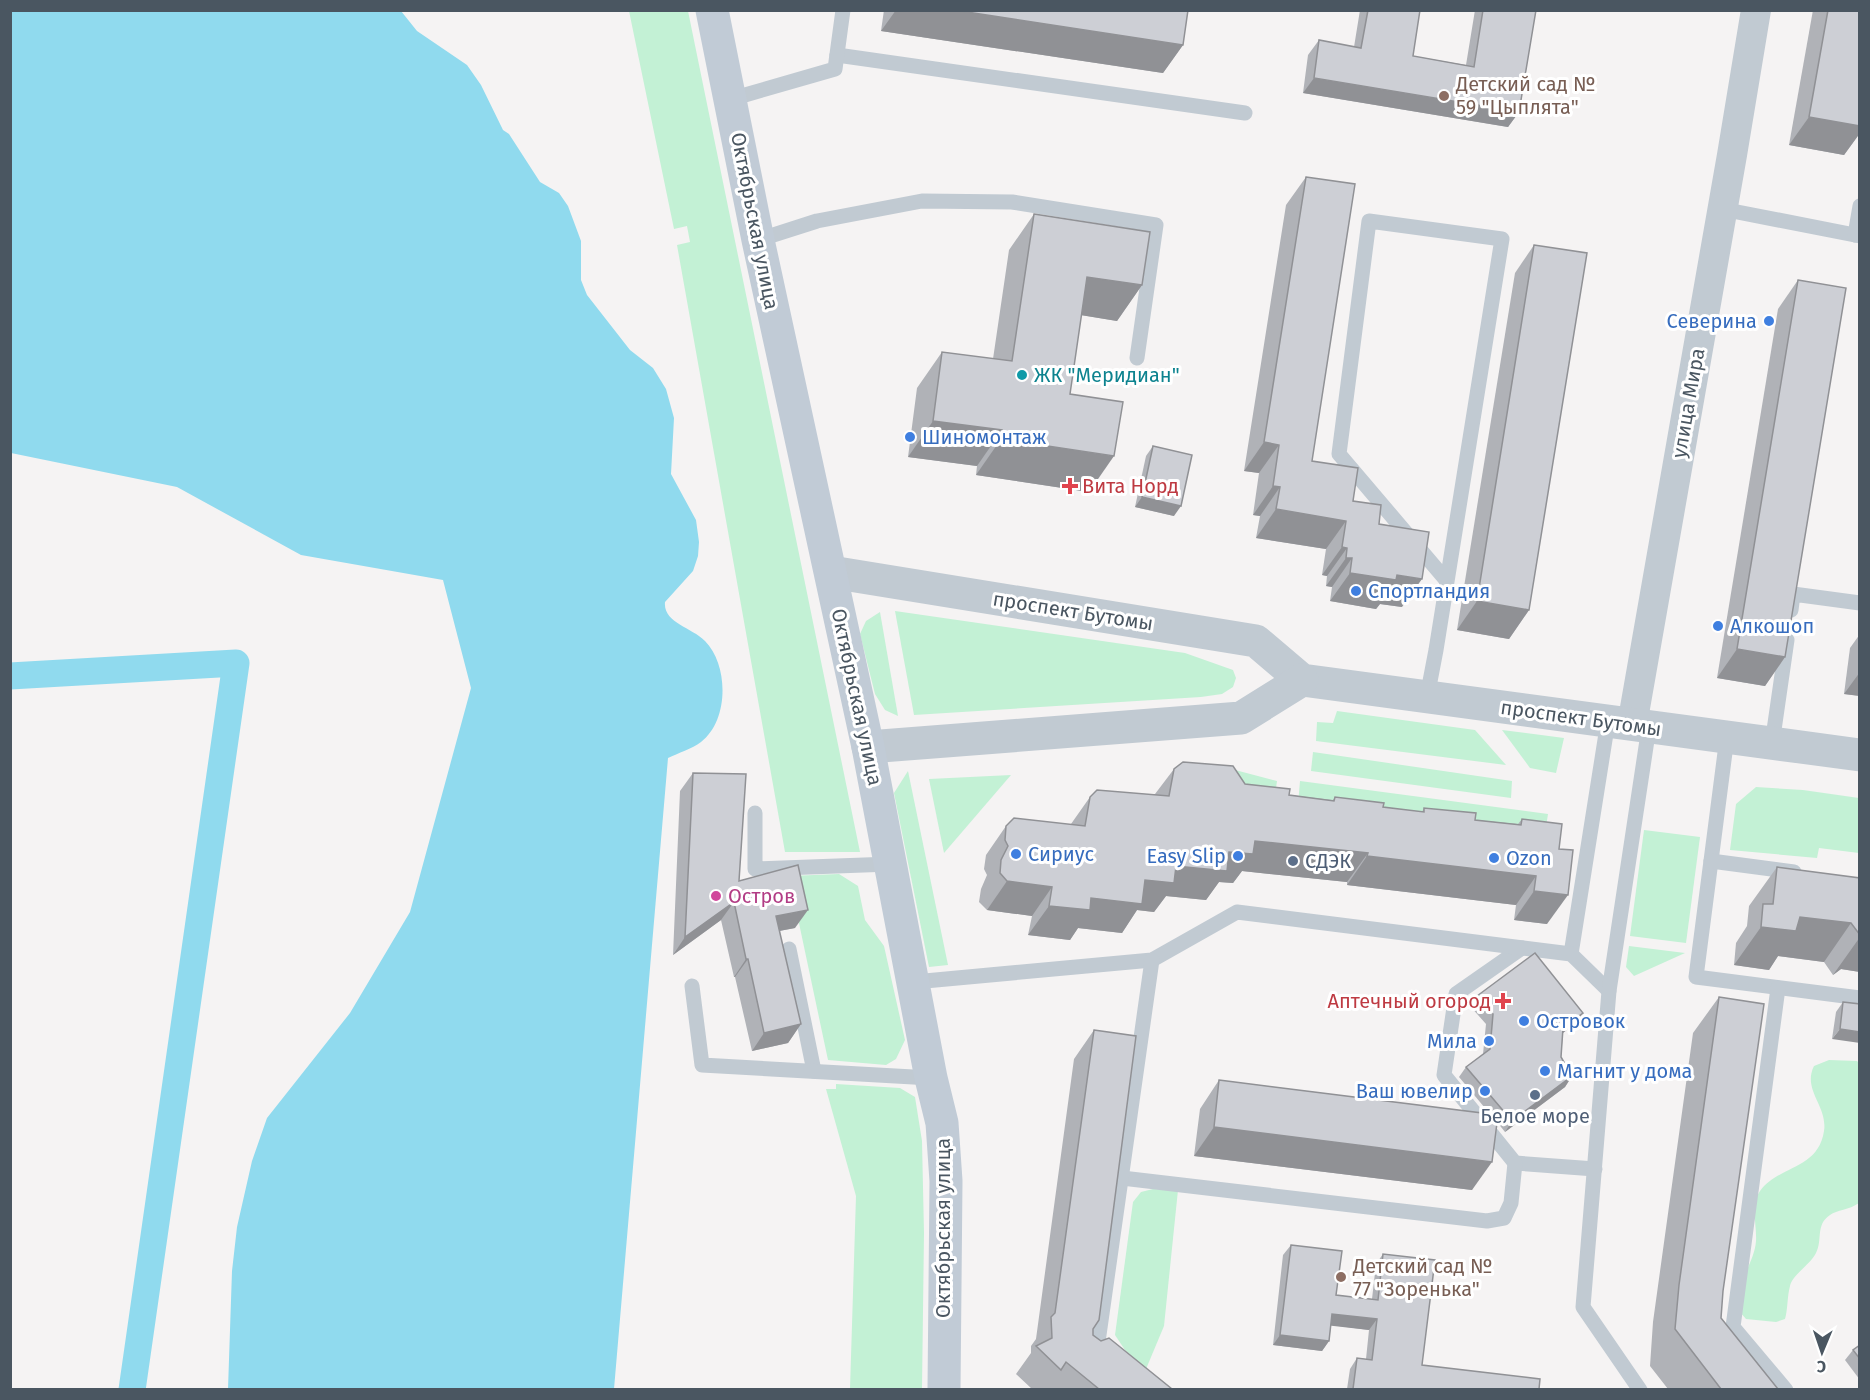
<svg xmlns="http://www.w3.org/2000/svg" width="1870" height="1400" font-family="'Fira Sans',sans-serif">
	<rect width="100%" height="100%" fill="#f5f3f3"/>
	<g fill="#c3f1d5">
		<polygon points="629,11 688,11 860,852 785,852 677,245 690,242 687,226 674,229"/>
		<polygon points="895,611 1185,653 1233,670 1236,678 1233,687 1222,694 1201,697 914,715"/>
		<polygon points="880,612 898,716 885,710 875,694 860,634 866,621"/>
		<polygon points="1337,711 1475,730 1506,765 1316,741 1317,722 1333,723"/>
		<polygon points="1502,730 1564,738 1556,773 1530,768"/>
		<polygon points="1313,752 1512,781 1511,798 1311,771"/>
		<polygon points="1220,766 1277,781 1273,810"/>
		<polygon points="908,771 948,965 929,967 894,793"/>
		<polygon points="1011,775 944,853 929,779"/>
		<polygon points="1300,781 1548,814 1542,853 1296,828"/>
		<polygon points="1756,787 1803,790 1859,798 1859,853 1819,848 1817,858 1730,850 1736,804"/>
		<polygon points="1644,830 1700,837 1686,943 1630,936"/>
		<polygon points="839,874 858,886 865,920 884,946 905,1040 896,1059 886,1065 828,1060 789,876"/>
		<polygon points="1629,946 1685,953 1634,976 1626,967"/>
		<path d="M1829,1060L1857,1061L1860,1064L1859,1203C1849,1210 1837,1210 1830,1215C1815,1225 1823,1240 1816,1253C1810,1265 1792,1275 1790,1286C1787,1297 1788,1308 1785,1319L1776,1322L1746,1319L1740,1312C1741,1303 1740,1293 1742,1284C1746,1269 1755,1256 1756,1241C1757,1224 1750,1206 1760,1191C1779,1165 1818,1170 1824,1131C1828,1106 1802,1090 1814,1066Z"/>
		<polygon points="836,1084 900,1088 915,1097 922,1141 924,1233 922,1389 850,1389 856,1196 826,1089 836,1089"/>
		<polygon points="1153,1189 1178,1190 1164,1326 1146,1369 1125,1350 1115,1335 1133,1202 1141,1192"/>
	</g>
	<path fill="#90daee" d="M11,10L401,11L417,31L467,65L481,85L503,130L509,134L540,182L559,193L568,206L581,241V280L587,295L630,350L653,368L666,389L674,418L671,474L696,520L699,542L698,556L693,571L665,602C663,623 691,627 705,641C729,665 729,721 701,742C692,749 678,753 668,758L614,1389H228L232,1271L237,1227L252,1161L267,1118L350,1013L410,912L471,688L443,580L301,555L177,487L11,453Z"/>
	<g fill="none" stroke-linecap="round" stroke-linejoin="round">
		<polyline stroke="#90daee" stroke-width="27" points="10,676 236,663 132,1390"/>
		<g stroke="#c1cad2" stroke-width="15">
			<polyline points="837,55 1245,113"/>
			<polyline points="731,99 835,69 843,10"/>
			<polyline points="1722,209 1860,236"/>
			<polyline points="1855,235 1860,206"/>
			<polyline points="758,240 817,221 922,201 1012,202 1156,225 1137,358"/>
			<polyline points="1791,610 1793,594 1860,603"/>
			<polyline points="1427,697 1436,650 1502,239 1369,221 1339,454 1446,580"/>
			<polyline points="1727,737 1696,977 1860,998"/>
			<polyline points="1772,744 1787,640"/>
			<polyline points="755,813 755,869 891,864"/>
			<polyline points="1711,861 1794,872"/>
			<polyline points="1522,948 1456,994 1444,1075 1515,1163 1595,1169"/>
			<polyline points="789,949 814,1071"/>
			<polyline points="1571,954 1608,721"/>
			<polyline points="914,982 1152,960 1237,912 1571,954 1609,991"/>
			<polyline points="692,986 702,1065 931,1078"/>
			<polyline points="1778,988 1733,1327 1786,1390"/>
			<polyline points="1122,1178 1487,1221 1504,1218 1511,1203 1515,1163"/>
			<polyline points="1087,1354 1098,1342 1152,960"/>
			<polyline points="1640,1390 1583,1307 1609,991 1649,727"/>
		</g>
		<polyline stroke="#c1cad2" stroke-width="30" points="1632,725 1732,155 1756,10"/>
		<g stroke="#c1cad2" stroke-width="33">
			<polyline points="831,572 1256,641 1302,680 1860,755"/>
			<polyline points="868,747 1241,718 1302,680"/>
		</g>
		<polyline stroke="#c1cbd6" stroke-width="33" points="712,10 758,240 868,747 931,1078 942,1123 946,1181 944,1390"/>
	</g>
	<g fill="#b0b2b7">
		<polygon points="884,10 1188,10 1183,45 1163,73 881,31"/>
		<polygon points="1360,10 1420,10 1413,56 1466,65 1475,10 1536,10 1519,112 1508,127 1303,93 1308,55 1319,40 1354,47"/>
		<polygon points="1813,10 1860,10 1860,133 1844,155 1789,145"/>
		<polygon points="1306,177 1312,461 1379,524 1402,607 1380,604 1376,609 1330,601 1332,587 1326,586 1327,576 1322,575 1326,549 1256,538 1260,516 1253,515 1259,473 1244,471 1286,205"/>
		<polygon points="1034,214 1142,285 1117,321 1081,315 1070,394 1089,492 976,475 977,466 908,457 917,388 942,352 993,359 1009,250"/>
		<polygon points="1534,245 1529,610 1509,639 1457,630 1515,273"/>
		<polygon points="1798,280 1785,657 1765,686 1717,678 1778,309"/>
		<polygon points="1153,446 1174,516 1135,507 1146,456"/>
		<polygon points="1860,634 1860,696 1844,694 1850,648"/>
		<polygon points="1174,769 1289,795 1333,800 1335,797 1383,807 1422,812 1424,808 1475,820 1518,824 1522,819 1547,924 1514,920 1516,905 1347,885 1347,882 1242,871 1233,883 1219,882 1206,900 1166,896 1154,912 1137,910 1122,933 1078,928 1070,940 1028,935 1032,916 987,910 979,902 981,889 987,875 984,869 986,855 1006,826 1071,824 1090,797 1155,794"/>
		<polygon points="693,773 739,881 795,928 779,931 801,1024 788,1043 752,1051 735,977 734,977 721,920 673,955 680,791"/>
		<polygon points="1777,867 1860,878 1860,972 1841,969 1833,975 1824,962 1778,956 1769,970 1734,965 1736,943 1747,926 1749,906"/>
		<polygon points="1477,996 1583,1013 1576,1023 1563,1033 1561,1057 1572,1076 1565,1087 1505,1132 1497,1122 1472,1190 1194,1156 1200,1109 1219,1080 1490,1114 1459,1077 1466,1067 1483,1054 1486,1024 1470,1006"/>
		<polygon points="1719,997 1723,1291 1721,1318 1778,1389 1668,1389 1650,1366 1653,1322 1693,1033"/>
		<polygon points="1843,1002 1860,1004 1832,1039 1836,1012"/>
		<polygon points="1094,1030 1093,1335 1172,1389 1032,1389 1016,1374 1031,1353 1031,1346 1036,1339 1074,1059"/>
		<polygon points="1291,1245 1336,1295 1372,1299 1376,1264 1383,1254 1422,1365 1539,1389 1347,1389 1350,1369 1357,1358 1366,1359 1369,1330 1331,1325 1329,1341 1322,1351 1273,1345 1283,1255"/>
		<polygon points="1860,1345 1860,1380 1845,1360 1853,1350"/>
	</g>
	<g fill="#909195">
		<polygon points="896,10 954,10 1183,45 1163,73 881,31"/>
		<polygon points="1314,78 1519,112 1508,127 1303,93"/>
		<polygon points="1809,117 1860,126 1860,133 1844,155 1789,145"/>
		<polygon points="1087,277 1142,285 1117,321 1062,312"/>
		<polygon points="933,421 1002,430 977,466 908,457"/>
		<polygon points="1001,439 1114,456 1089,492 976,475"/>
		<polygon points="1264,442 1279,445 1259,473 1244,471"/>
		<polygon points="1273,486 1280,487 1260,516 1253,515"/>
		<polygon points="1142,497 1181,506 1174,516 1135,507"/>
		<polygon points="1276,509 1346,521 1326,549 1256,538"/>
		<polygon points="1342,547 1347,548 1327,576 1322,575"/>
		<polygon points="1346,558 1352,558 1332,587 1326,586"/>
		<polygon points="1350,573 1397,575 1422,579 1402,607 1380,604 1376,609 1330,601"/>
		<polygon points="1477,601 1529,610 1509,639 1457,630"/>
		<polygon points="1737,649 1785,657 1765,686 1717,678"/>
		<polygon points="1860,672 1860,696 1844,694"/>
		<polygon points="1255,841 1368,853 1347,882 1242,871 1233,883 1219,882 1206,900 1166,896 1154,912 1137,910 1122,933 1078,928 1070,940 1028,935 1049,906 1091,898 1145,880 1176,866 1229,852"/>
		<polygon points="1367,856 1536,876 1516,905 1347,885"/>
		<polygon points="1007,881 1052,887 1032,916 987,910"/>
		<polygon points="1534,891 1568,895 1547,924 1514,920"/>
		<polygon points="734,902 721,920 673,955 685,937"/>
		<polygon points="808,910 795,928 763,934 776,916"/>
		<polygon points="1800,917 1851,923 1824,962 1778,956 1769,970 1734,965 1761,927"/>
		<polygon points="1860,937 1860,972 1841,969 1833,975"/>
		<polygon points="746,959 748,959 735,977 734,977"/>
		<polygon points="1583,1013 1576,1023 1556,1038 1563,1028"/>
		<polygon points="801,1024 788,1043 752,1051 764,1033"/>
		<polygon points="1840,1029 1860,1032 1860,1043 1832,1039"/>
		<polygon points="1572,1076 1565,1087 1505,1132 1512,1121"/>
		<polygon points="1214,1127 1492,1162 1472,1190 1194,1156"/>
		<polygon points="1332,1314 1377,1319 1369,1330 1325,1325"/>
		<polygon points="1280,1335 1329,1341 1322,1351 1273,1345"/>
	</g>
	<g fill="#cdcfd5" stroke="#909195" stroke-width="1.5">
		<polygon points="954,10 1188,10 1183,45"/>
		<polygon points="1368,10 1420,10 1413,56 1474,67 1483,10 1536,10 1519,112 1314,78 1319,40 1361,48"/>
		<polygon points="1828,10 1860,10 1860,126 1809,117"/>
		<polygon points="1306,177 1355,184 1312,461 1358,468 1353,501 1381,505 1379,524 1429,532 1422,579 1397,575 1396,580 1350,573 1352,558 1346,558 1347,548 1342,547 1346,521 1276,509 1280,487 1273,486 1279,445 1264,442"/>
		<polygon points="1034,214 1150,232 1142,285 1087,277 1070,394 1123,402 1114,456 1001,439 1002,430 933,421 942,352 1012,361"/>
		<polygon points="1534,245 1587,253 1529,610 1477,601"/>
		<polygon points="1798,280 1846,288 1785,657 1737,649"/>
		<polygon points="1153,446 1192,455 1181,506 1142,497"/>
		<polygon points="1183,762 1233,766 1245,784 1290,789 1289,795 1334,801 1335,797 1384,803 1383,807 1424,812 1424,808 1476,813 1475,820 1521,825 1522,819 1562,824 1559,849 1573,850 1568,895 1534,891 1536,876 1367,856 1368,853 1255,841 1253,854 1229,852 1227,871 1176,866 1174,883 1145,880 1142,904 1091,898 1090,910 1049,906 1052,887 1007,881 1000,873 1001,860 1008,846 1005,840 1006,826 1014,818 1085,826 1090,797 1097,790 1169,796 1174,769"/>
		<polygon points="693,773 746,774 739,881 798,865 808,910 776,916 801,1024 764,1033 748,959 746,959 734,902 685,937"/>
		<polygon points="1777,867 1860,878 1860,935 1851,923 1800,917 1796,931 1761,927 1763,904 1773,904"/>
		<polygon points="1535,953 1583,1013 1563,1028 1561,1057 1572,1076 1512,1121 1466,1067 1490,1049 1493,1014 1477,996"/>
		<polygon points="1719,997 1764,1004 1723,1291 1721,1318 1778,1389 1721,1389 1675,1329 1679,1285"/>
		<polygon points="1843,1002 1860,1004 1860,1032 1840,1029"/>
		<polygon points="1094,1030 1136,1036 1099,1320 1093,1329 1093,1335 1101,1341 1109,1338 1172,1389 1099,1389 1066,1362 1061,1370 1036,1346 1052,1338 1051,1317 1055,1313"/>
		<polygon points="1219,1080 1498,1115 1492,1162 1214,1127"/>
		<polygon points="1291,1245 1342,1251 1336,1295 1378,1300 1383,1254 1435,1260 1422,1365 1540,1379 1539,1389 1353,1389 1357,1358 1372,1360 1377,1319 1332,1314 1329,1341 1280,1335"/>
		<polygon points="1860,1345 1860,1359 1853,1350"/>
	</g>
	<g fill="#8d6e63" stroke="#fff" stroke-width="2">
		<circle cx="1444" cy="96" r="6"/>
		<circle cx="1341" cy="1277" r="6"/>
	</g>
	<g fill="#3f7fe0" stroke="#fff" stroke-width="2">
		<circle cx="1769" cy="321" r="6"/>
		<circle cx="910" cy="437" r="6"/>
		<circle cx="1356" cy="591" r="6"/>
		<circle cx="1718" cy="626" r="6"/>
		<circle cx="1016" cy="854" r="6"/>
		<circle cx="1238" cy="856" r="6"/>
		<circle cx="1494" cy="858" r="6"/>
		<circle cx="1524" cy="1021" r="6"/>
		<circle cx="1489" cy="1041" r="6"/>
		<circle cx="1545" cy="1071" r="6"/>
		<circle cx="1485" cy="1091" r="6"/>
	</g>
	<circle fill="#0f9aa8" stroke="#fff" stroke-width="2" cx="1022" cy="375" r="6"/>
	<g fill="#e0444e" stroke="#fff" stroke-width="2">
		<path d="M1067 477h6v6h6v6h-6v6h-6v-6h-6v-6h6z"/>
		<path d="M1500 992h6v6h6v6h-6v6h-6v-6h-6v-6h6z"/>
	</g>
	<g fill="#5c6f8a" stroke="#fff" stroke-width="2">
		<circle cx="1293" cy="861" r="6"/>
		<circle cx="1535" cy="1095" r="6"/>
	</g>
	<circle fill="#d1479c" stroke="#fff" stroke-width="2" cx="716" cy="896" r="6"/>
	<g text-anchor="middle" stroke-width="6" stroke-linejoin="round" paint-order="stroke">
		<g font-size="20" fill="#785e54" stroke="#fff" text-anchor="start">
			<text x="1456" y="91">Детский сад №<tspan x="1456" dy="23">59 "Цыплята"</tspan></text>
			<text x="1353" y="1273">Детский сад №<tspan x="1353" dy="23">77 "Зоренька"</tspan></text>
		</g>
		<g font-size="20" fill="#4a5661" stroke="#fff">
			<text transform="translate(755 221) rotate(79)" y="7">Октябрьская улица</text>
			<text transform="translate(1688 403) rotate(-80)" y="7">улица Мира</text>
			<text transform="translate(1073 611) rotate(9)" y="7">проспект Бутомы</text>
			<text transform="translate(857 697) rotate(78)" y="7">Октябрьская улица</text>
			<text transform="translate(1581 718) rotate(8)" y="7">проспект Бутомы</text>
			<text transform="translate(943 1228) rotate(-90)" y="7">Октябрьская улица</text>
		</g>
		<g font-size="20" fill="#366cbe" stroke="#fff" text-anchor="start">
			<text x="1757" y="328" text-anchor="end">Северина</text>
			<text x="922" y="444">Шиномонтаж</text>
			<text x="1368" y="598">Спортландия</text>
			<text x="1730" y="633">Алкошоп</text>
			<text x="1028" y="861">Сириус</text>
			<text x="1226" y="863" text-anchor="end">Easy Slip</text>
			<text x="1506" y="865">Ozon</text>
			<text x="1536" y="1028">Островок</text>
			<text x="1477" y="1048" text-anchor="end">Мила</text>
			<text x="1557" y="1078">Магнит у дома</text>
			<text x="1473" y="1098" text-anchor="end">Ваш ювелир</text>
		</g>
		<g font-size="20" fill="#0d838f" stroke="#fff" text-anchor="start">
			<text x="1034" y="382">ЖК "Меридиан"</text>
		</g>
		<g font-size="20" fill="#be3a42" stroke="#fff" text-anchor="start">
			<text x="1082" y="493">Вита Норд</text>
			<text x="1491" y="1008" text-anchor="end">Аптечный огород</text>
		</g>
		<g font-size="20" fill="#4e5e75" stroke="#fff" text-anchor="start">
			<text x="1305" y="868">СДЭК</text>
			<text x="1535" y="1123" text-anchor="middle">Белое море</text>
		</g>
		<g font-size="20" fill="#b23c85" stroke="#fff" text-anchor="start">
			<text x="728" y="903">Остров</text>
		</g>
	</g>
	<rect width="1870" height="1400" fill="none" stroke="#4a5661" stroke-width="24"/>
	<g transform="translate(1822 1352) rotate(182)" stroke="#ffffff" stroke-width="4.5" paint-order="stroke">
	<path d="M0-4.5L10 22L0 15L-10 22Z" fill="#4a5661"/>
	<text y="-9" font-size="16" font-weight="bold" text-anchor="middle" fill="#4a5661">С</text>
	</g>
</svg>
